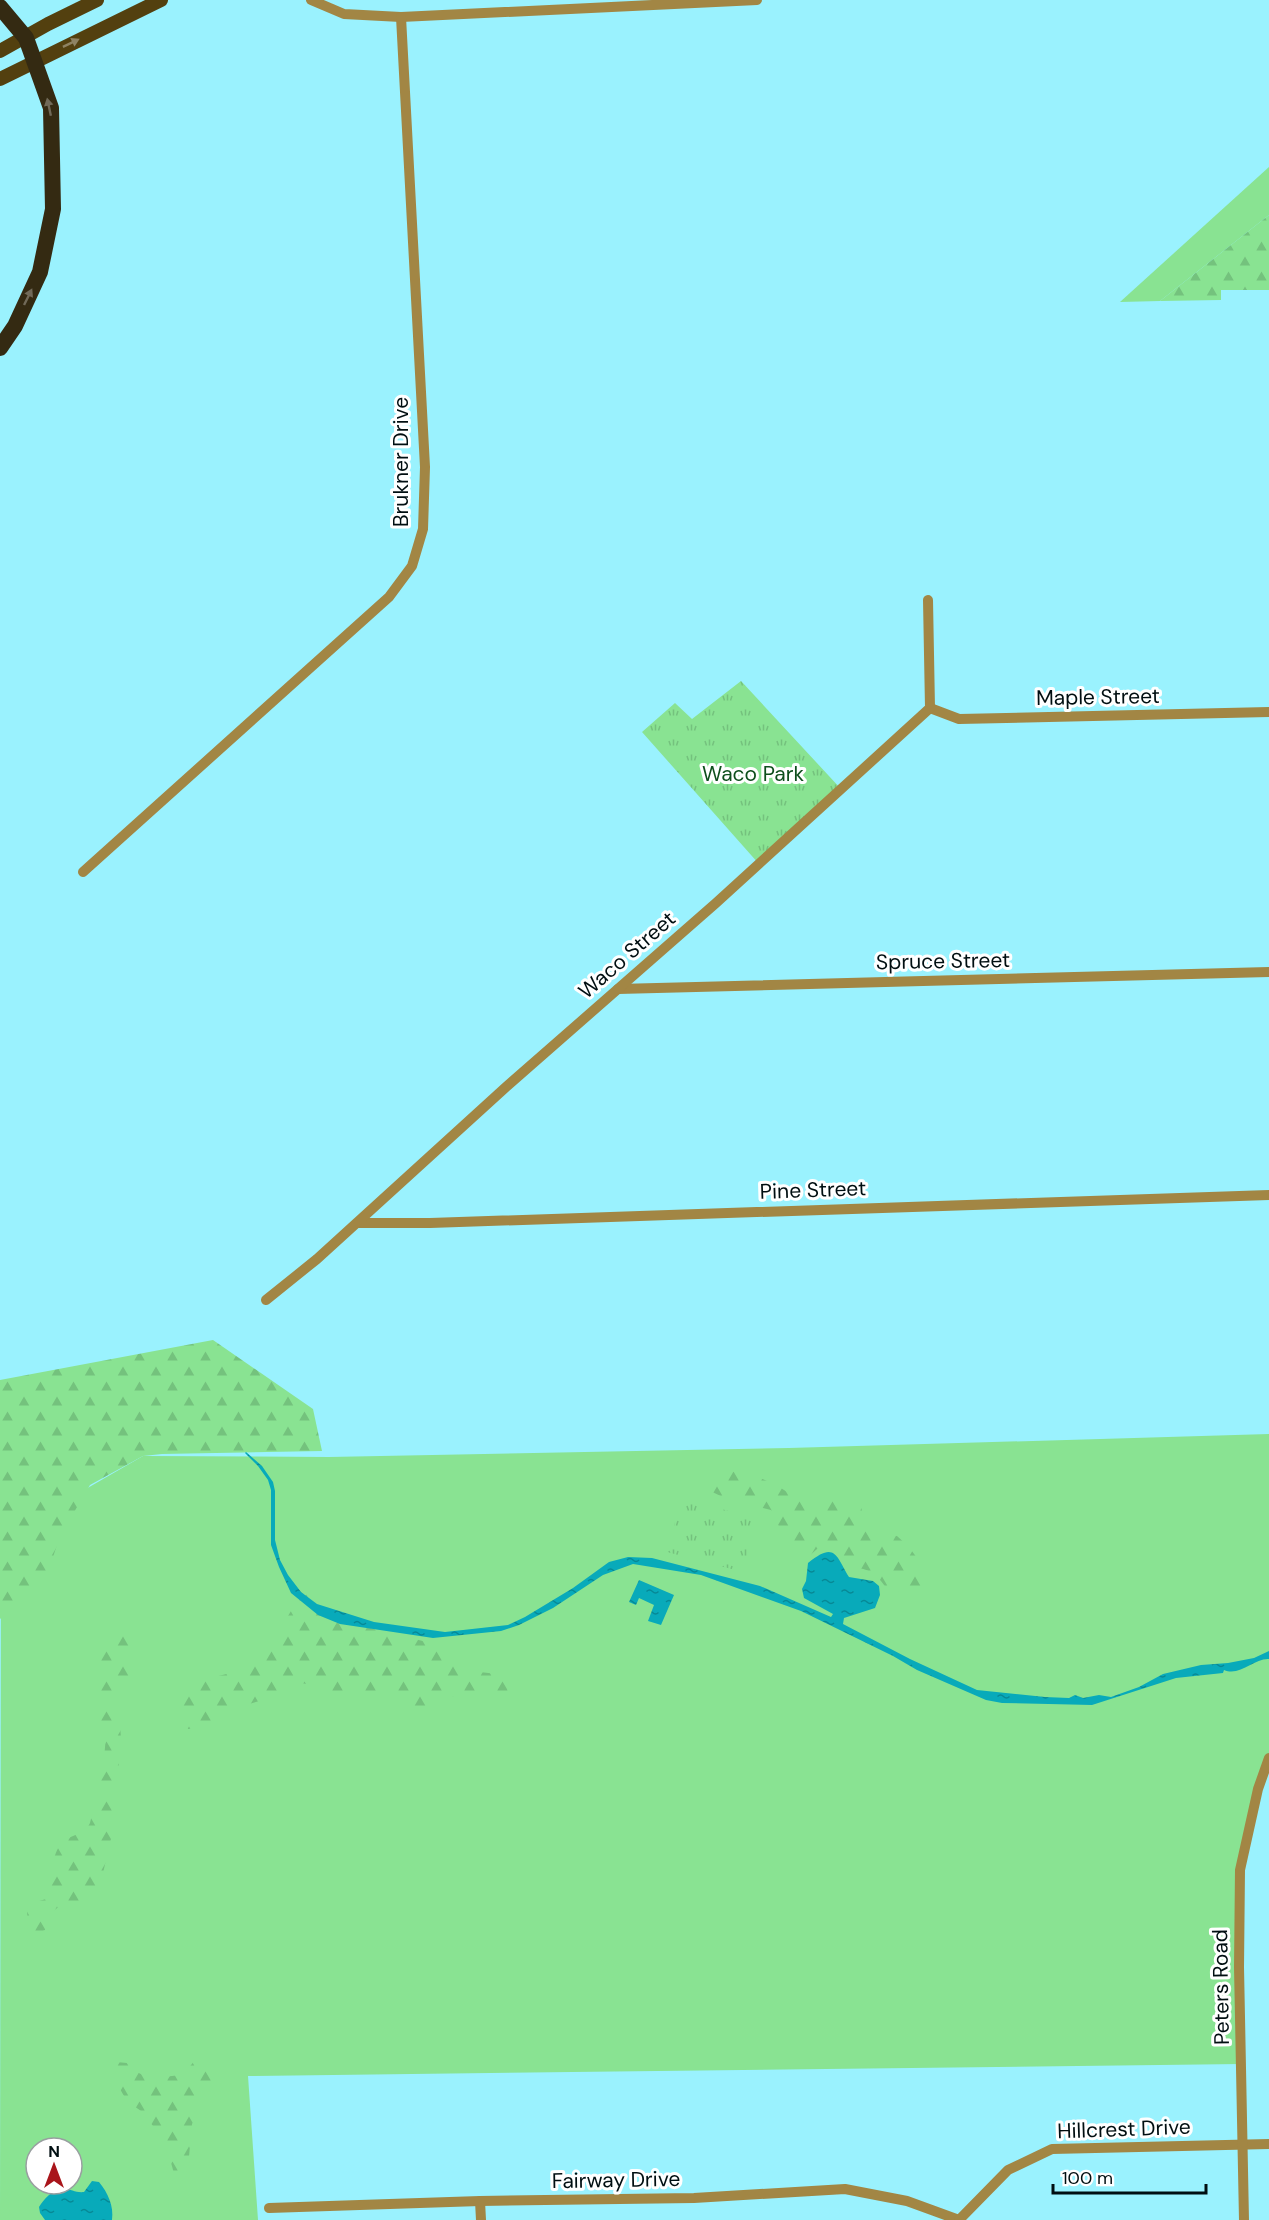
<svg xmlns="http://www.w3.org/2000/svg" width="1269" height="2220" font-family="'DM Sans',sans-serif">
	<defs>
		<pattern id="forest-firs" width="22" height="20" patternUnits="userSpaceOnUse" patternTransform="scale(1.5)"><rect width="22" height="20" fill="#89e392"/><path d="M5 1l3.5 6h-7zM16 11l3.5 6h-7z" fill="#74c27d"/></pattern>
		<pattern id="park-tufts" width="24" height="20" patternUnits="userSpaceOnUse" patternTransform="scale(1.5)"><rect width="24" height="20" fill="#89e392"/><path d="M3 7l-1-3M5 7V3M7 7l1-3M15 17l-1-3M17 17v-4M19 17l1-3" fill="none" stroke="#74c27d"/></pattern>
		<pattern id="water-ripples" width="26" height="14" patternUnits="userSpaceOnUse" patternTransform="scale(1.5)"><rect width="26" height="14" fill="#08aaba"/><path d="M2 4q2-2 4 0t4 0M15 11q2-2 4 0t4 0" fill="none" stroke="#068996"/></pattern>
	</defs>
	<rect width="100%" height="100%" fill="#9af2fe"/>
	<g fill="#89e392" fill-rule="evenodd">
		<polygon points="1269,167 1269,215 1160,301 1120,302"/>
		<path d="M1269,1434V1759L1240,1870L1241,2064L248,2076L258,2220H0L1,1538L143,1456L329,1457L789,1448ZM36,2148H72V2184H36Z"/>
	</g>
	<g fill="url(#forest-firs)">
		<polygon points="1269,215 1269,290 1221,290 1221,300 1160,301"/>
		<polygon points="213,1340 313,1409 322,1451 162,1454 143,1456 90,1485 60,1536 49,1569 27,1597 0,1619 0,1380"/>
		<path d="M710,1471L747,1472L778,1486L793,1496H816L861,1507L866,1527L880,1534L897,1536L909,1547L925,1569L927,1580L922,1588L914,1594L887,1589C879,1578 873,1570 858,1568L854,1570L839,1550L829,1548L817,1549L806,1559L799,1560L787,1552L786,1541L771,1510L727,1499L706,1489V1478Z"/>
		<polygon points="309,1593 337,1612 373,1629 431,1643 449,1664 462,1670 506,1675 508,1694 496,1699 481,1694 449,1697 420,1711 402,1709 395,1694 372,1697 353,1687 344,1694 327,1701 323,1687 301,1683 263,1700 232,1709 203,1727 188,1729 179,1718 179,1697 183,1685 246,1669 276,1636 297,1601"/>
		<path d="M126,1634L130,1641V1674L126,1686L118,1694L114,1704L120,1724L121,1739L113,1830L103,1873L102,1889L74,1905H61L52,1912L47,1921L45,1930L36,1934L28,1932L27,1909L29,1904L46,1899C60,1870 41,1843 85,1832L90,1823L103,1770L106,1736L95,1716L102,1649L117,1637Z"/>
		<path d="M195,2060H203L221,2069L192,2124L187,2178L181,2180L175,2177L165,2141L141,2111L127,2101L117,2084L114,2075L116,2062L127,2063C139,2081 165,2078 184,2074Z"/>
	</g>
	<g fill="url(#park-tufts)">
		<polygon points="741,681 841,789 759,864 642,732 675,703 692,719"/>
		<polygon points="681,1499 757,1518 743,1572 667,1552"/>
	</g>
	<g fill="url(#water-ripples)">
		<path d="M246,1452L262,1466L273,1482L275,1491V1540L280,1560L288,1575L301,1592L317,1604L374,1622L445,1632L508,1625L525,1617L573,1588L609,1562L628,1557L652,1558L760,1586L831,1617L833,1614L804,1598L802,1589L806,1581L808,1563C835,1541 836,1555 849,1577L873,1581L879,1586L880,1595L875,1608L844,1618L843,1624L910,1659L977,1690L1045,1697L1069,1698L1075,1695L1083,1698L1099,1695L1111,1697L1139,1687L1163,1674L1201,1665L1228,1663L1254,1658L1269,1651V1659C1254,1658 1240,1677 1224,1670L1223,1673L1176,1678L1092,1705L1002,1703L986,1700L917,1670L893,1656L801,1611L701,1575L633,1564L603,1575L553,1608L519,1625L501,1631L433,1638L340,1624L318,1615L291,1593L279,1567L271,1545V1490L268,1480L258,1466L245,1453Z"/>
		<polygon points="639,1580 674,1595 661,1625 648,1621 654,1605 639,1598 636,1605 629,1602"/>
		<path d="M92,2181L99,2182C108,2193 114,2206 112,2220H45L40,2213L39,2207C44,2199 53,2188 64,2189C71,2189 76,2193 84,2192Z"/>
	</g>
	<g fill="none" stroke-linecap="round" stroke-linejoin="round">
		<g stroke="#a28644" stroke-width="10">
			<polyline points="311,0 344,14 401,17 757,0"/>
			<polyline points="930,708 959,719 1269,712"/>
			<polyline points="83,872 389,597 412,566 423,529 425,467 401,17"/>
			<polyline points="618,989 1269,972"/>
			<polyline points="358,1223 430,1223 1269,1195"/>
			<polyline points="266,1300 317,1259 506,1087 716,903 930,708 928,600"/>
			<polyline points="480,2201 481,2220"/>
			<polyline points="269,2208 480,2201 694,2198 845,2189 907,2201 959,2220"/>
			<polyline points="959,2220 1008,2170 1052,2149 1269,2144"/>
			<polyline points="1244,2220 1239,1967 1240,1870 1258,1789 1269,1758"/>
		</g>
		<g stroke="#53400f" stroke-width="14">
			<polyline points="0,51 48,24 97,0"/>
			<polyline points="0,79 161,0"/>
		</g>
		<polyline stroke="#342a12" stroke-width="16" points="0,7 26,38 51,108 53,209 40,272 15,326 0,348"/>
	</g>
	<defs><path id="oneway-solid" d="M-6-.8H1V-3.2L6.5 0L1 3.2V.8H-6Z" transform="scale(1.5)"/></defs>
	<use fill="#8f8363" href="#oneway-solid" transform="translate(71 43) rotate(-26)"/>
	<g fill="#716a59">
		<use href="#oneway-solid" transform="translate(49 107) rotate(-102)"/>
		<use href="#oneway-solid" transform="translate(28 297) rotate(-64)"/>
	</g>
	<g text-anchor="middle" stroke-width="6" stroke-linejoin="round" paint-order="stroke">
		<g font-size="21" fill="#000e11" stroke="#fff">
			<text transform="translate(401 462) rotate(-90)" y="7">Brukner Drive</text>
			<text transform="translate(1098 697) rotate(-1)" y="7">Maple Street</text>
			<text transform="translate(627 955) rotate(-41)" y="7">Waco Street</text>
			<text transform="translate(943 961) rotate(-1)" y="7">Spruce Street</text>
			<text transform="translate(813 1190) rotate(-2)" y="7">Pine Street</text>
			<text transform="translate(1221 1987) rotate(-91)" y="7">Peters Road</text>
			<text transform="translate(1124 2129) rotate(-2)" y="7">Hillcrest Drive</text>
			<text transform="translate(616 2180) rotate(-1)" y="7">Fairway Drive</text>
		</g>
		<g font-size="21" fill="#0e4f1c" stroke="#fff">
			<text x="753" y="781">Waco Park</text>
		</g>
	</g>
	<g transform="translate(54 2166)"><circle r="28" fill="#ffffff" stroke="#999fa0" stroke-width="1.5"/>
	<path d="M0-4.5L10 22L0 15L-10 22Z" fill="#a9151b"/>
	<text y="-9" font-size="16" font-weight="bold" text-anchor="middle" fill="#000e11">N</text>
	</g>
	<path d="M1053 2184v9h153v-9" fill="none" stroke="#000e11" stroke-width="3"/>
	<text x="1062" y="2184" font-size="18" fill="#000e11" stroke="#ffffff" stroke-width="4.5" paint-order="stroke">100 m</text>
</svg>
